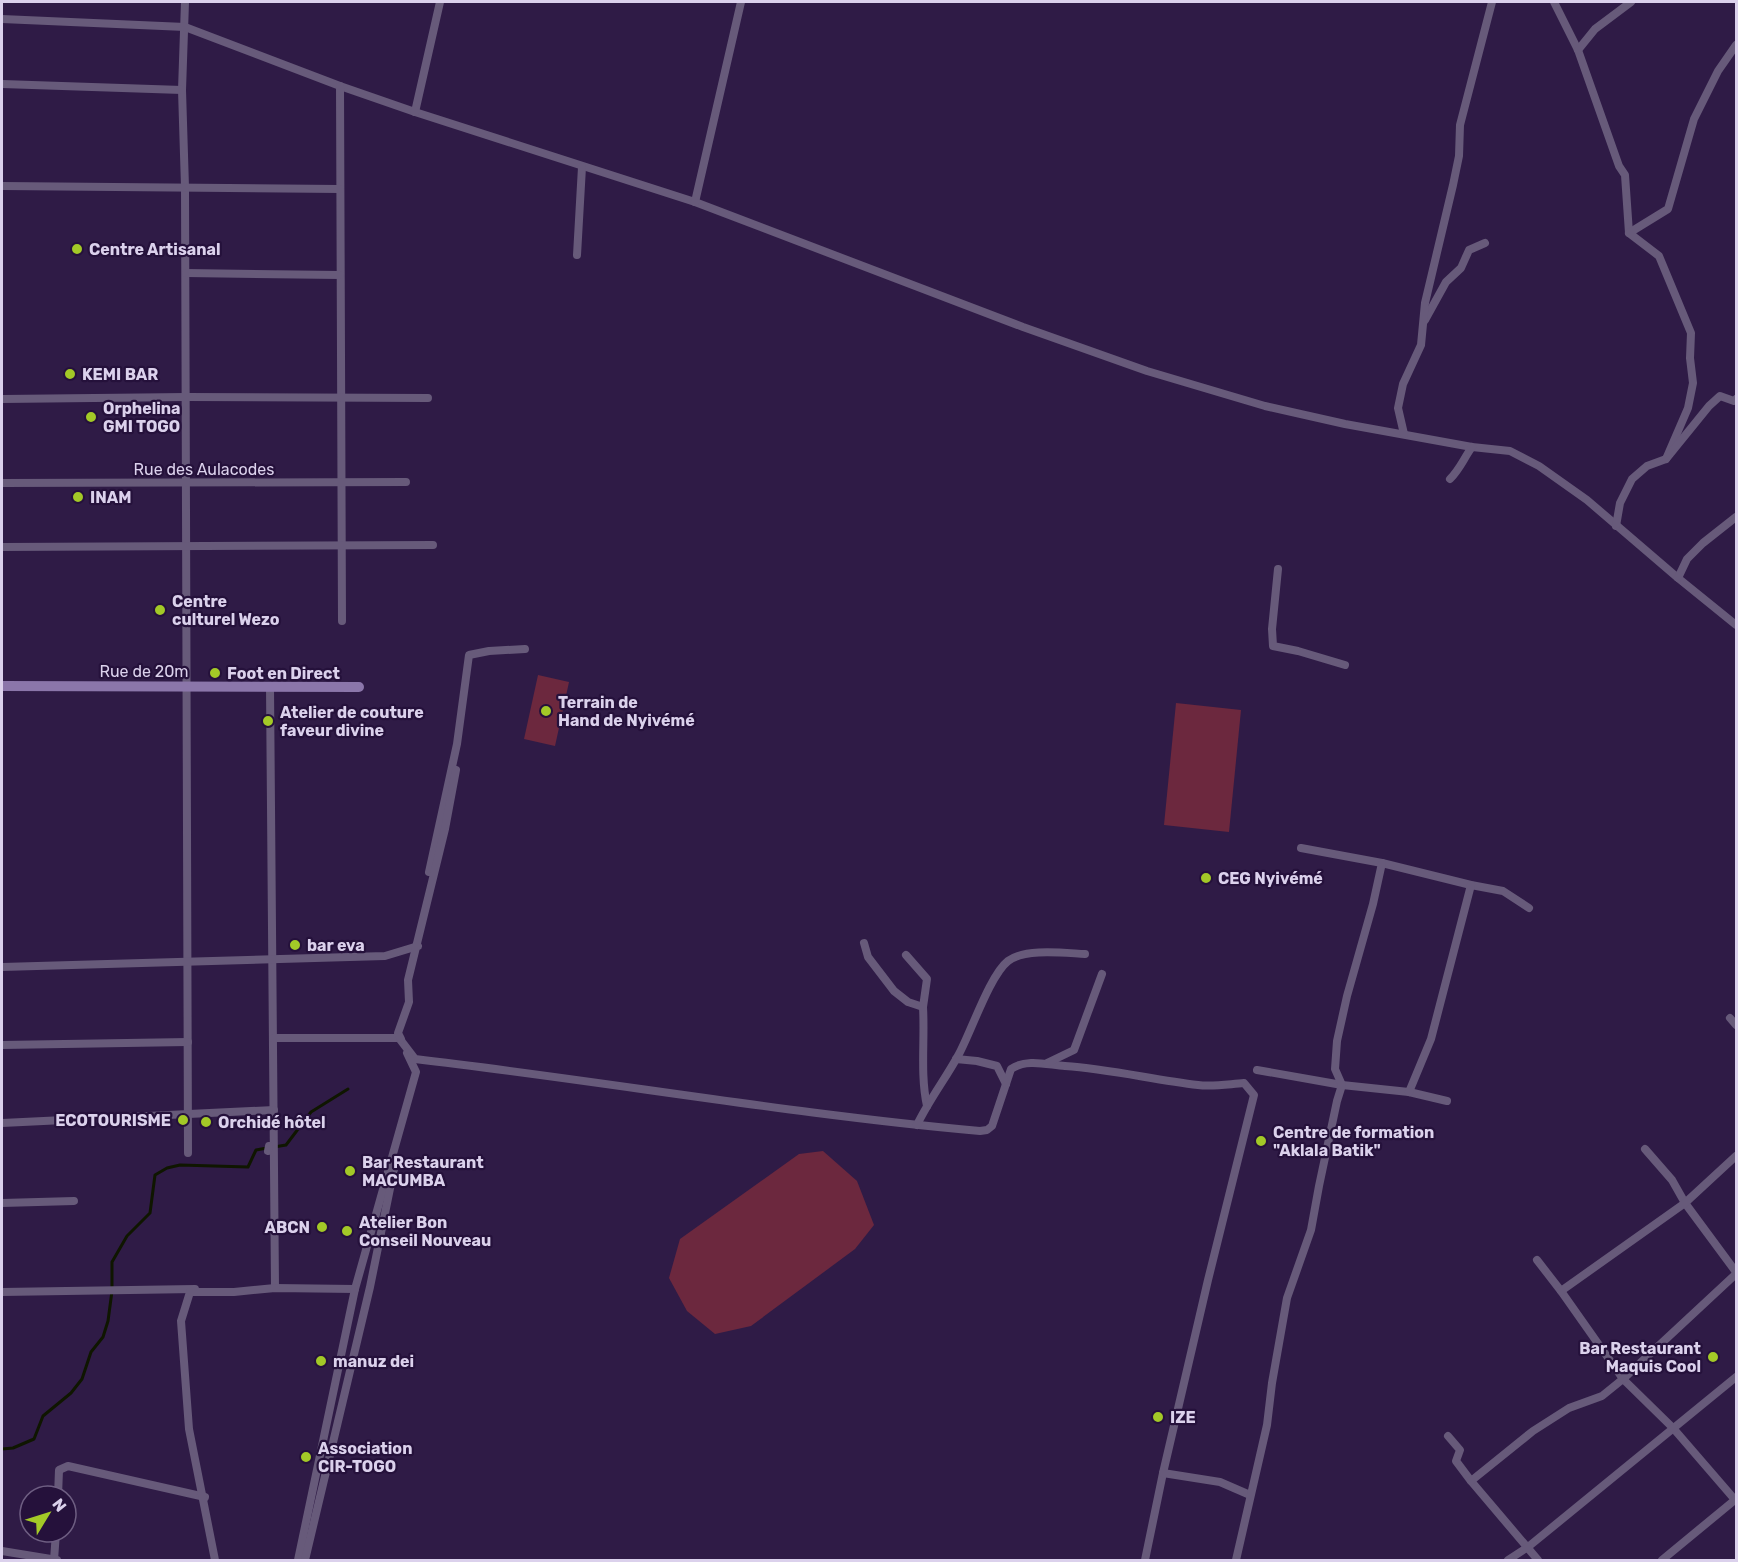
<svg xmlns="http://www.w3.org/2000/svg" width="1738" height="1562" font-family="Rubik,sans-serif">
	<rect width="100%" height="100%" fill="#2f1b46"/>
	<g fill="#6c283e">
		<polygon points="538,675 569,682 555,746 524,739"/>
		<polygon points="1176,703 1241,710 1229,832 1164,825"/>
		<polygon points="823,1151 857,1181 874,1225 855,1249 751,1326 715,1334 687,1311 669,1278 680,1239 799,1154"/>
	</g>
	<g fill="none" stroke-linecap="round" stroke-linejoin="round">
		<g stroke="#0f1600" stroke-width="3">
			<polyline points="274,1147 286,1145 311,1112 348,1089"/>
			<polyline points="2,1449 13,1448 34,1439 43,1416 71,1393 82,1379 91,1352 103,1337 108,1321 112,1291 112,1262 127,1236 150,1213 155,1175 167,1168 180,1165 248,1167 256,1150 267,1148"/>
		</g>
		<g stroke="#675a7a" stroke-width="8">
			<polyline points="185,2 182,90 185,187 188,1153"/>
			<polyline points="1554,2 1578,50 1619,166 1625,175 1629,233"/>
			<polyline points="2,19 185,27 340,86 415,112 695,202 1023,327 1147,371 1265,406 1345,424 1472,447 1510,451 1539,466 1587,500 1678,578 1736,625"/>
			<polyline points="1578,50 1595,29 1631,2"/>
			<polyline points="2,84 182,90"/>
			<polyline points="340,86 342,621"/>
			<polyline points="415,112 440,2"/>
			<polyline points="2,186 340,189"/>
			<polyline points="695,202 741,2"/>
			<polyline points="577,255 582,167"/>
			<polyline points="186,273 340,275"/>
			<polyline points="1425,320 1446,282 1461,268 1469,250 1485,243"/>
			<polyline points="2,399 186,397 428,398"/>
			<polyline points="1404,434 1398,408 1403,384 1421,345 1425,303 1453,185 1459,156 1460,125 1492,2"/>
			<polyline points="1666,459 1688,408 1693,383 1690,358 1691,333 1659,256 1629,233 1668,209 1694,119 1718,71 1736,45"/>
			<path d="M1450,479C1460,469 1464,458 1472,447"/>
			<polyline points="2,483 406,482"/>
			<polyline points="1616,526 1620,503 1632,479 1647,466 1666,459 1709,406 1720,396 1734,401 1736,399"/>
			<polyline points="2,547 433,545"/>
			<polyline points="1278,569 1272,629 1273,646 1298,651 1345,665"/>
			<polyline points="1678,578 1687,559 1703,543 1736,517"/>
			<polyline points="270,687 275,1288"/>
			<polyline points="1301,848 1382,863 1471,885 1503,891 1529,908"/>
			<polyline points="429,872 457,744 469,655 489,651 525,649"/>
			<path d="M864,943L868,957L894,991L908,1002L923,1007C925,1040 920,1074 927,1106"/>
			<polyline points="906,955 927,979 923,1007"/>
			<polyline points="2,967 385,956 418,946"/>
			<polyline points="1730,1018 1736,1025"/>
			<path d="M273,1038H399L415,1059C604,1081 791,1114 980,1131L987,1130L992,1126L1011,1069C1027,1058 1048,1065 1065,1066C1110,1069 1154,1080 1198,1085C1213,1087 1229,1084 1244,1083L1254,1095L1208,1280L1163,1473L1145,1560"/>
			<polyline points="401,1039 398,1033 409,1002 408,980 445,829 456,770"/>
			<polyline points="2,1045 188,1042"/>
			<polyline points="956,1059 977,1061 997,1066 1006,1084"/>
			<polyline points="1047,1063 1074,1050 1102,974"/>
			<polyline points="1257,1070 1342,1085 1409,1092 1447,1101"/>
			<polyline points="1409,1092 1431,1039 1471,885"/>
			<polyline points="2,1123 274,1110"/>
			<path d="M917,1125C929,1100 946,1078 959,1054C971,1032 990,975 1008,961C1025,948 1064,953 1085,954"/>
			<polyline points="1645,1149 1672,1180 1685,1203 1736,1272"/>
			<polyline points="268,1151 269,1146"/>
			<polyline points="2,1203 74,1201"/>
			<polyline points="1537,1260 1561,1291 1623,1379 1673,1428 1736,1501"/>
			<polyline points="1561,1291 1685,1203 1736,1156"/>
			<polyline points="2,1292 195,1289"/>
			<polyline points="1448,1436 1460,1450 1456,1461 1471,1481 1538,1560"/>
			<polyline points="1163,1473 1220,1482 1250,1495"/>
			<polyline points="1471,1481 1533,1431 1569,1408 1602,1396 1623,1379 1736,1274"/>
			<polyline points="58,1496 59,1470 68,1466 205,1497"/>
			<polyline points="2,1551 57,1560"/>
			<polyline points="54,1560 56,1532"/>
			<polyline points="215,1560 189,1429 181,1321 190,1292 234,1292 275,1288 355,1289"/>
			<polyline points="298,1560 355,1289 416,1072 407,1053"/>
			<polyline points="305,1560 370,1287 395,1164"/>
			<polyline points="1236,1560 1267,1425 1272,1383 1287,1298 1311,1230 1319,1186 1337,1101 1342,1085 1335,1069 1337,1041 1347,996 1373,904 1382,863"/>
			<polyline points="1508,1560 1528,1547 1736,1377"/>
			<polyline points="1662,1560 1736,1499"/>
		</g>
		<polyline stroke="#8b76aa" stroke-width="10" points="2,686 359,687"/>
	</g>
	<g fill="#a3c927" stroke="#25113b" stroke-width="2">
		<circle cx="77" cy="249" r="6"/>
		<circle cx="70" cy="374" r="6"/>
		<circle cx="91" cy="417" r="6"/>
		<circle cx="78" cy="497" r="6"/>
		<circle cx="160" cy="610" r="6"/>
		<circle cx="215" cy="673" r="6"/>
		<circle cx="546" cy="711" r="6"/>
		<circle cx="268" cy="721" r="6"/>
		<circle cx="1206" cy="878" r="6"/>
		<circle cx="295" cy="945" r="6"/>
		<circle cx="183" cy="1120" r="6"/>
		<circle cx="206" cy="1122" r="6"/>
		<circle cx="1261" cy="1141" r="6"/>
		<circle cx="350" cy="1171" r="6"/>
		<circle cx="322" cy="1227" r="6"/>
		<circle cx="347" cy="1231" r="6"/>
		<circle cx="1713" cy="1357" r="6"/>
		<circle cx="321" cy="1361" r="6"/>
		<circle cx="1158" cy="1417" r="6"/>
		<circle cx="306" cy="1457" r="6"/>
	</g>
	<g text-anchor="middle" stroke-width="4.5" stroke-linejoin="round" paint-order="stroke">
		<g font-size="16" font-weight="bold" fill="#dbd1ec" stroke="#25113b" text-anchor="start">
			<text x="89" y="255">Centre Artisanal</text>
			<text x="82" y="380">KEMI BAR</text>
			<text x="103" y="414">Orphelina<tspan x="103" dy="18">GMI TOGO</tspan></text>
			<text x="90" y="503">INAM</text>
			<text x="172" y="607">Centre<tspan x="172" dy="18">culturel Wezo</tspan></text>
			<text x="227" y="679">Foot en Direct</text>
			<text x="558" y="708">Terrain de<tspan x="558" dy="18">Hand de Nyivémé</tspan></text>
			<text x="280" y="718">Atelier de couture<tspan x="280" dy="18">faveur divine</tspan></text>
			<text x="1218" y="884">CEG Nyivémé</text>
			<text x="307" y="951">bar eva</text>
			<text x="171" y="1126" text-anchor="end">ECOTOURISME</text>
			<text x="218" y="1128">Orchidé hôtel</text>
			<text x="1273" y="1138">Centre de formation<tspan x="1273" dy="18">"Aklala Batik"</tspan></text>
			<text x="362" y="1168">Bar Restaurant<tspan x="362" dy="18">MACUMBA</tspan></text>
			<text x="359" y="1228">Atelier Bon<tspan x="359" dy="18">Conseil Nouveau</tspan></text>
			<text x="310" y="1233" text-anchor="end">ABCN</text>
			<text x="1701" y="1354" text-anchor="end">Bar Restaurant<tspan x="1701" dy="18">Maquis Cool</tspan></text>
			<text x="333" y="1367">manuz dei</text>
			<text x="1170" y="1423">IZE</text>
			<text x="318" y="1454">Association<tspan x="318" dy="18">CIR-TOGO</tspan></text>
		</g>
		<g font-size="16" fill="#dbd1ec" stroke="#25113b">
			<text x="204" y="475">Rue des Aulacodes</text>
			<text x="144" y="677">Rue de 20m</text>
		</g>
	</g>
	<rect width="1738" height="1562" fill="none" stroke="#dbd1ec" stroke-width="6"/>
	<g transform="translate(48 1514) rotate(52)"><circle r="28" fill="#25113b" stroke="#6e5e82" stroke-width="1.5"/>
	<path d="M0-4.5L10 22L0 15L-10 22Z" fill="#a3c927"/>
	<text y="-9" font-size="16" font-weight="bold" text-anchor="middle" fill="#dbd1ec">N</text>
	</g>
</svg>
